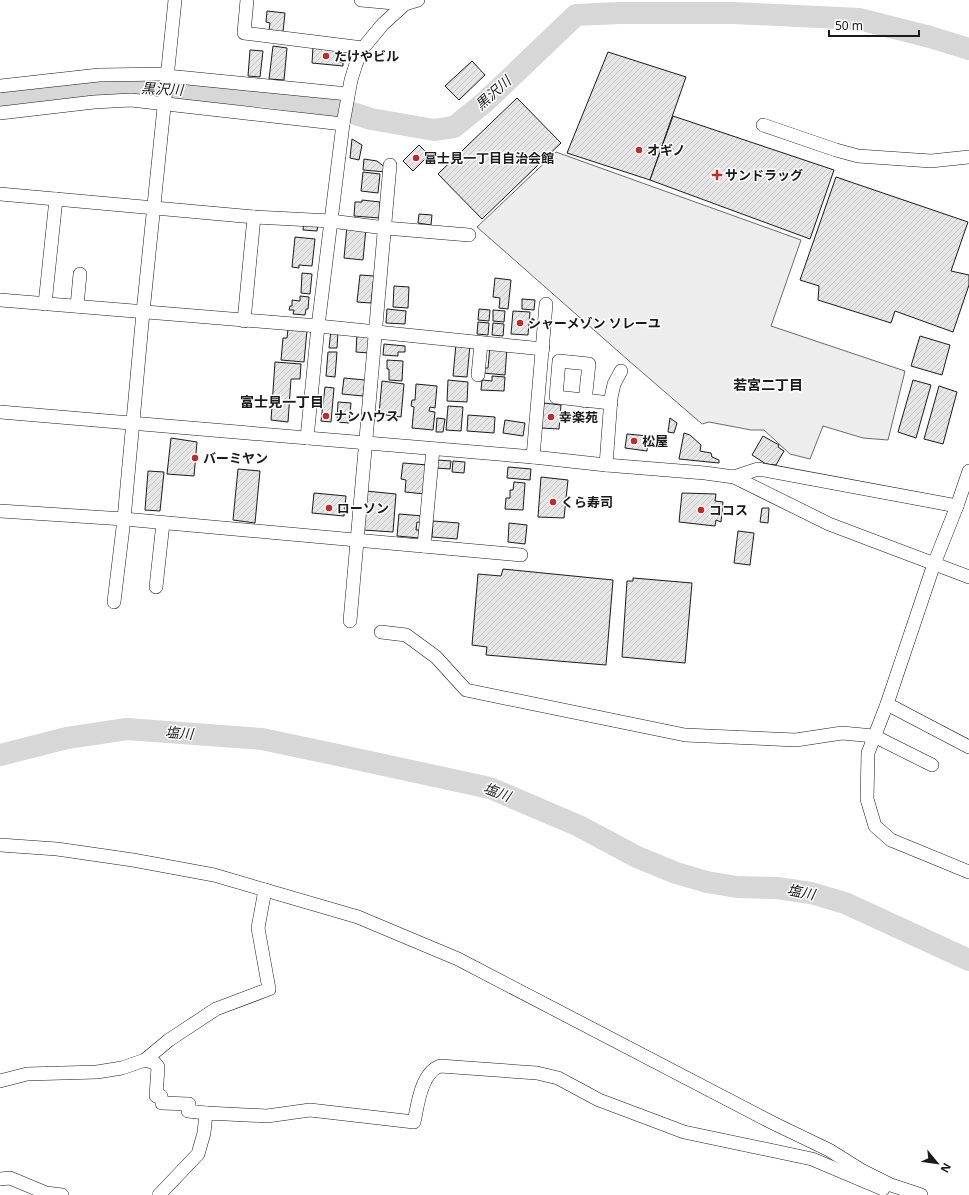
<svg xmlns="http://www.w3.org/2000/svg" width="969" height="1195" font-family="'Noto Sans','Noto Sans JP',sans-serif">
	<defs>
		<pattern id="building-hatch" width="6" height="6" patternUnits="userSpaceOnUse"><rect width="6" height="6" fill="#e6e6e6"/><path d="M-1 1l2-2M0 6l6-6M5 7l2-2" fill="none" stroke="#c5c5c5"/></pattern>
	</defs>
	<rect width="100%" height="100%" fill="#fff"/>
	<polygon fill="#ededed" stroke="#6a6a6a" points="556,152 801,240 771,326 905,371 888,440 863,438 823,426 810,459 790,454 764,430 751,430 709,422 702,424 628,360 477,227"/>
	<g fill="none" stroke-linecap="round" stroke-linejoin="round">
		<g stroke="#d7d7d7" stroke-width="22">
			<polyline points="0,101 137,87 262,96 328,105 371,119 434,130 454,127 485,102 576,15 619,13 734,13 859,19 930,37 969,49"/>
			<polyline points="0,755 67,738 127,729 262,739 333,754 490,788 579,826 637,857 676,873 707,882 737,887 777,888 811,893 845,903 969,960"/>
		</g>
	</g>
	<g fill="url(#building-hatch)" stroke="#1a1a1a">
		<polygon points="267,11 285,13 283,32 269,30 270,23 266,22"/>
		<polygon points="273,46 287,48 284,80 269,79"/>
		<polygon points="313,47 341,50 340,62 343,63 343,66 312,63"/>
		<polygon points="250,50 263,51 260,77 248,76"/>
		<polygon points="608,52 686,77 650,180 567,153"/>
		<polygon points="472,61 485,75 459,100 445,86"/>
		<polygon points="517,98 561,143 482,219 438,174"/>
		<polygon points="673,116 834,170 810,239 650,180"/>
		<polygon points="352,139 362,145 359,160 350,158"/>
		<polygon points="419,145 429,155 413,171 403,161"/>
		<polygon points="364,159 377,161 386,168 386,172 363,170"/>
		<polygon points="363,172 380,174 378,193 361,191"/>
		<polygon points="836,177 968,222 951,271 969,275 969,285 953,332 895,311 891,323 818,300 819,286 800,280"/>
		<polygon points="362,200 380,202 379,218 354,216 355,202 362,202"/>
		<polygon points="419,214 432,215 431,225 418,223"/>
		<polygon points="304,222 318,223 317,231 303,230"/>
		<polygon points="347,226 366,228 363,260 344,258"/>
		<polygon points="295,237 315,239 312,266 299,265 299,268 292,267"/>
		<polygon points="302,273 312,274 310,294 301,293"/>
		<polygon points="360,275 374,276 371,303 357,302"/>
		<polygon points="495,278 511,280 508,309 499,308 500,298 493,297"/>
		<polygon points="394,286 409,287 408,308 393,307"/>
		<polygon points="300,296 309,297 308,309 306,309 305,315 293,314 294,310 289,310 290,306 292,306 292,300 300,301"/>
		<polygon points="522,299 535,300 534,310 522,309"/>
		<polygon points="387,309 406,311 405,324 386,323"/>
		<polygon points="479,309 490,310 489,321 478,320"/>
		<polygon points="493,310 505,311 504,322 493,321"/>
		<polygon points="513,311 530,312 528,335 511,334"/>
		<polygon points="478,322 489,323 488,335 477,334"/>
		<polygon points="493,323 504,324 503,336 492,335"/>
		<polygon points="288,329 307,330 304,362 281,360 283,338 287,338"/>
		<polygon points="331,330 338,331 337,348 329,348"/>
		<polygon points="357,334 371,335 369,353 356,352"/>
		<polygon points="920,336 950,345 942,375 911,366"/>
		<polygon points="384,344 405,346 405,352 398,352 398,356 383,355"/>
		<polygon points="456,344 470,345 467,377 453,376"/>
		<polygon points="490,346 507,348 505,375 483,373 484,368 488,368"/>
		<polygon points="328,352 337,352 335,377 326,376"/>
		<polygon points="387,360 403,361 402,381 389,380 389,369 387,369"/>
		<polygon points="275,362 301,364 300,379 291,379 288,422 271,420"/>
		<polygon points="492,376 505,377 504,391 481,390 482,380 492,381"/>
		<polygon points="344,378 365,380 363,396 342,394"/>
		<polygon points="448,380 468,382 467,402 447,401"/>
		<polygon points="913,380 931,385 916,438 898,432"/>
		<polygon points="382,381 404,384 401,417 379,414"/>
		<polygon points="416,384 437,386 435,408 430,407 429,411 435,412 433,430 412,428 414,407 411,406 412,400 415,400"/>
		<polygon points="939,386 957,392 943,444 924,439"/>
		<polygon points="325,387 334,388 331,422 321,421"/>
		<polygon points="338,402 351,403 349,423 337,422"/>
		<polygon points="544,403 561,405 559,429 541,428"/>
		<polygon points="448,406 463,407 461,431 446,430"/>
		<polygon points="468,415 495,417 494,433 467,431"/>
		<polygon points="437,418 445,419 443,432 436,432"/>
		<polygon points="670,418 677,423 674,433 668,432"/>
		<polygon points="505,420 525,423 523,436 503,433"/>
		<polygon points="684,433 690,435 701,445 700,451 711,453 712,457 719,460 719,463 679,459"/>
		<polygon points="627,434 648,436 647,451 625,448"/>
		<polygon points="763,436 779,445 778,447 784,451 776,465 766,464 752,455"/>
		<polygon points="171,438 197,442 194,476 167,474"/>
		<polygon points="437,460 451,461 450,469 436,468"/>
		<polygon points="453,461 465,462 464,473 452,472"/>
		<polygon points="403,463 428,465 425,494 405,492 406,480 401,479"/>
		<polygon points="508,467 531,469 530,480 507,478"/>
		<polygon points="238,469 260,471 255,523 233,520"/>
		<polygon points="148,471 164,472 160,511 145,510"/>
		<polygon points="541,477 568,480 564,518 538,517"/>
		<polygon points="514,482 525,483 523,510 505,509 506,498 510,498 510,490 513,490"/>
		<polygon points="366,491 396,494 393,532 363,530"/>
		<polygon points="314,493 346,496 344,516 312,513"/>
		<polygon points="682,493 716,494 715,501 723,502 721,522 716,520 715,526 679,522"/>
		<polygon points="762,508 769,508 768,523 760,522"/>
		<polygon points="399,514 423,516 423,523 417,522 416,530 419,530 419,538 397,536"/>
		<polygon points="433,521 459,523 457,539 432,537"/>
		<polygon points="509,523 527,525 525,544 508,542"/>
		<polygon points="738,531 754,533 750,565 734,563"/>
		<polygon points="503,569 613,580 606,665 486,655 487,647 472,645 478,574 501,576"/>
		<polygon points="633,578 692,583 685,663 622,657 627,581 633,581"/>
	</g>
	<g fill="none" stroke-linecap="round" stroke-linejoin="round">
		<defs>
			<g id="minor">
				<polyline points="247,0 244,33 363,48"/>
				<polyline points="361,0 405,4"/>
				<polyline points="167,76 348,94"/>
				<polyline points="0,86 99,75 167,74"/>
				<polyline points="0,113 94,102 131,100 343,124"/>
				<polyline points="763,125 836,150 858,156 931,161 969,157"/>
				<polyline points="0,194 254,217 331,221 385,228 469,235"/>
				<polyline points="0,300 318,326 543,349"/>
				<polyline points="45,304 56,199"/>
				<polyline points="77,306 80,274"/>
				<polyline points="244,321 254,217"/>
				<polyline points="478,375 481,343"/>
				<polyline points="585,401 589,364 559,361 556,397 611,403"/>
				<polyline points="0,412 533,457 606,465 705,473 734,477 829,524 969,577"/>
				<polyline points="307,438 318,326 343,124 351,80 356,64 363,48 383,24 405,4 418,0"/>
				<polyline points="533,457 546,304"/>
				<polyline points="606,465 611,398 614,384 621,371"/>
				<polyline points="969,471 957,506 934,564 887,704 868,753 867,799 875,826 891,840 969,872"/>
				<polyline points="734,477 758,469 957,506"/>
				<polyline points="0,511 124,519 521,555"/>
				<polyline points="424,546 433,449"/>
				<polyline points="156,587 163,523"/>
				<polyline points="114,602 124,519 143,312 175,0"/>
				<polyline points="350,621 390,165"/>
				<polyline points="381,632 406,635 436,657 466,690 685,735 796,740 842,733 874,736 932,765"/>
				<polyline points="887,704 969,747"/>
				<polyline points="0,845 57,849 133,860 214,875 358,917 458,959 773,1123 829,1150 861,1170 891,1185 921,1195"/>
				<polyline points="145,1060 155,1063 158,1067 156,1096 161,1096 162,1103 189,1104 188,1111 206,1113"/>
				<polyline points="0,1081 27,1074 97,1072 122,1068 145,1060 169,1040 216,1009 269,989 258,928 265,890"/>
				<polyline points="0,1179 10,1178 46,1193 62,1195"/>
				<path d="M159,1195L198,1154L204,1133L206,1113L267,1116L310,1110L414,1122C418,1104 421,1073 440,1066L537,1073L558,1078L599,1100L684,1132L812,1159L883,1189"/>
			</g>
		</defs>
		<use href="#minor" stroke="#1a1a1a" stroke-width="14"/>
		<use href="#minor" stroke="#fff" stroke-width="13"/>
	</g>
	<g fill="#c62828" stroke="#fff" stroke-width="1.5">
		<circle cx="326" cy="56" r="4"/>
		<circle cx="639" cy="150" r="4"/>
		<circle cx="416" cy="158" r="4"/>
		<path d="M715 169h4v4h4v4h-4v4h-4v-4h-4v-4h4z"/>
		<circle cx="520" cy="323" r="4"/>
		<circle cx="326" cy="416" r="4"/>
		<circle cx="551" cy="417" r="4"/>
		<circle cx="634" cy="441" r="4"/>
		<circle cx="195" cy="458" r="4"/>
		<circle cx="553" cy="502" r="4"/>
		<circle cx="329" cy="508" r="4"/>
		<circle cx="701" cy="510" r="4"/>
	</g>
	<g text-anchor="middle" stroke-width="3" stroke-linejoin="round" paint-order="stroke">
		<g font-size="13" font-weight="bold" fill="#1a1a1a" stroke="#fff" text-anchor="start">
			<text x="334" y="61">たけやビル</text>
			<text x="647" y="155">オギノ</text>
			<text x="424" y="163">富士見一丁目自治会館</text>
			<text x="725" y="180">サンドラッグ</text>
			<text x="528" y="328">シャーメゾン ソレーユ</text>
			<text x="334" y="421">ナンハウス</text>
			<text x="559" y="422">幸楽苑</text>
			<text x="642" y="446">松屋</text>
			<text x="203" y="463">バーミヤン</text>
			<text x="561" y="507">くら寿司</text>
			<text x="337" y="513">ローソン</text>
			<text x="709" y="515">ココス</text>
		</g>
		<g font-size="14" font-style="italic" fill="#1a1a1a" stroke="#fff">
			<text transform="translate(162 89) rotate(3)" y="5">黒沢川</text>
			<text transform="translate(493 93) rotate(-42)" y="5">黒沢川</text>
			<text transform="translate(179 733) rotate(4)" y="5">塩川</text>
			<text transform="translate(497 792) rotate(20)" y="5">塩川</text>
			<text transform="translate(801 892) rotate(11)" y="5">塩川</text>
		</g>
		<g font-size="14" font-weight="bold" fill="#1a1a1a" stroke="#fff">
			<text x="768" y="390">若宮二丁目</text>
			<text x="282" y="407">富士見一丁目</text>
		</g>
	</g>
	<g transform="translate(937 1163) rotate(119)" stroke="#ffffff" stroke-width="3" paint-order="stroke">
	<path d="M0-3L7 15L0 10L-7 15Z" fill="#1a1a1a"/>
	<text y="-6" font-size="11" font-weight="bold" text-anchor="middle" fill="#1a1a1a">N</text>
	</g>
	<path d="M829 30v6h90v-6" fill="none" stroke="#1a1a1a" stroke-width="2"/>
	<text x="835" y="30" font-size="12" fill="#1a1a1a" stroke="#ffffff" stroke-width="3" paint-order="stroke">50 m</text>
</svg>
